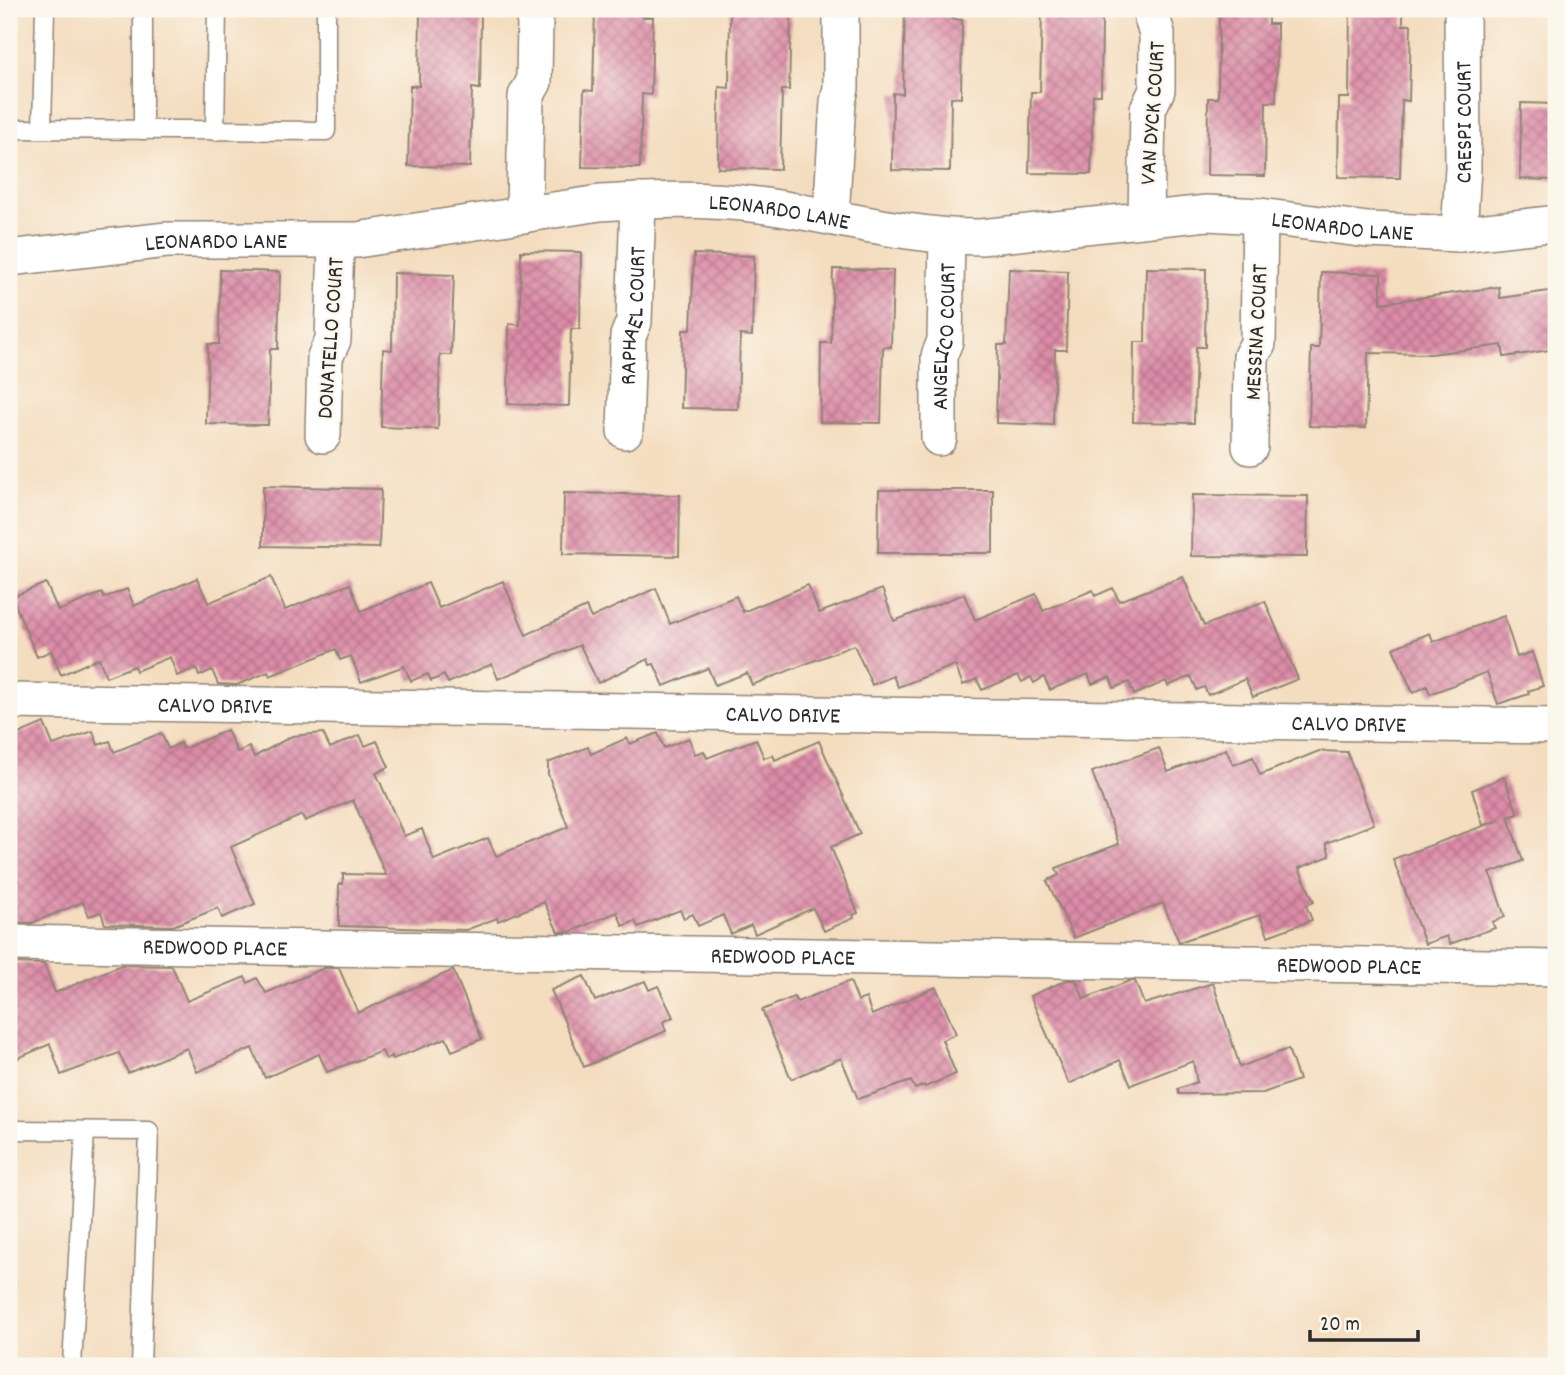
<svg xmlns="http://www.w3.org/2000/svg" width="1565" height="1375" font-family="Dekko,sans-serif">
	<defs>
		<pattern id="building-cross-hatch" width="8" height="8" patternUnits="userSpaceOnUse" patternTransform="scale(1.75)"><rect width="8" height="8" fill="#dd8ca8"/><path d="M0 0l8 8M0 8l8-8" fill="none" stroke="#b37389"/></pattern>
	</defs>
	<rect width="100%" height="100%" fill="#fbf7ec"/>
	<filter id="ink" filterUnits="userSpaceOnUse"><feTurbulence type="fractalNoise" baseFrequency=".0143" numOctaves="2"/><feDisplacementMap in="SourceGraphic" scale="14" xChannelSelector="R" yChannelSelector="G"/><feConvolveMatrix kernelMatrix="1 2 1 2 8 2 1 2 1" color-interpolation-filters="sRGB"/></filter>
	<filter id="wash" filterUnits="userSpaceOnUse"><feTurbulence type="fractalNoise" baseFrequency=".00686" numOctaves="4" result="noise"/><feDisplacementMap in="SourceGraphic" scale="28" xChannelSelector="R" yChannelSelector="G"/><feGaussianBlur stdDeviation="1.57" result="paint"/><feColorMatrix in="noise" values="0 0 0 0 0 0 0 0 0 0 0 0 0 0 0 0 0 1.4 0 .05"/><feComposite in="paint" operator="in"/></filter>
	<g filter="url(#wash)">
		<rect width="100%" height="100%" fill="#f4ddbf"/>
		<g id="blocks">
			<g fill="url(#building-cross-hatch)">
				<polygon points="420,9 473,9 473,13 481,13 480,89 472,88 470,167 408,166 410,86 419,86"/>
				<polygon points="595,9 643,9 643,17 653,17 651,95 642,94 640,168 582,167 584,90 593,91"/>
				<polygon points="730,9 783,9 783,15 791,15 789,90 782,90 780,169 718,168 719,87 729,88"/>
				<polygon points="905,9 953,9 953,19 962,20 961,98 951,97 950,171 892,170 893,93 903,94"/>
				<polygon points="1042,9 1095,9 1094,20 1102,20 1101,95 1093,95 1091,174 1029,173 1031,92 1040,92"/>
				<polygon points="1219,9 1268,9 1268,24 1277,24 1276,102 1266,102 1265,176 1207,175 1208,98 1218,98"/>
				<polygon points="1350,9 1403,9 1403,25 1411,25 1409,101 1402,100 1400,178 1338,177 1339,98 1349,98"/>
				<polygon points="1521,103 1556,104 1556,180 1520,179"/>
				<polygon points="521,251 581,252 580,329 571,329 569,406 508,404 509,324 520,325"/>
				<polygon points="694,254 754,256 752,336 740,335 738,409 681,408 683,330 691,330"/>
				<polygon points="1146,268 1206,269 1205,347 1196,347 1194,423 1133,422 1134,342 1145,342"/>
				<polygon points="833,269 893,270 891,347 883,347 881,423 820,422 821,343 831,343"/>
				<polygon points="1009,269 1068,271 1066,350 1055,350 1053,425 996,423 998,345 1006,345"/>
				<polygon points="220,270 280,272 278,349 270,349 268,425 206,424 208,344 219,344"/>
				<polygon points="1321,272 1381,274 1381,303 1499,287 1500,298 1556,290 1556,349 1504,357 1502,345 1431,354 1368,353 1366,428 1309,426 1311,348 1319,348"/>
				<polygon points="393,273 454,275 451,355 440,355 438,429 381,427 383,349 392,350"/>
				<polygon points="263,486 381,489 379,548 263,546"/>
				<polygon points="879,490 993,490 993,553 878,553"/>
				<polygon points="564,493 680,495 679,556 563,554"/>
				<polygon points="1192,495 1308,496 1307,557 1191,556"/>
				<polygon points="271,577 285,610 350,584 361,611 428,583 439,608 503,581 526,635 586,607 591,618 656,588 670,624 736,596 743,612 808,585 819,613 882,589 894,621 964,594 975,620 1036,594 1043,611 1093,590 1095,596 1113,588 1119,601 1183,577 1204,626 1265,601 1298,679 1253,697 1245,679 1208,695 1204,687 1197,690 1191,676 1168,686 1166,681 1134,695 1129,682 1114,688 1110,677 1092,684 1088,674 1050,690 1044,677 1034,683 1031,677 1022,682 1018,675 982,690 977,679 963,685 955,665 898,687 893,676 872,685 854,645 752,685 747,673 715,685 708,668 664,686 654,664 650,665 648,659 598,683 580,645 498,679 492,664 448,683 444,675 431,681 428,674 411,681 404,666 361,682 351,656 340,660 336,649 270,676 268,672 237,685 218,684 212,670 199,676 196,668 177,676 170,657 136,671 134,666 106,677 99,658 61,675 51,651 37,657 12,597 46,583 58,611 102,593 104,598 127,589 134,606 197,578 208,603"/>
				<polygon points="1504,616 1517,657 1532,652 1543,686 1528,691 1529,694 1498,704 1487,672 1430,694 1427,686 1413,693 1393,648 1430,633 1433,642"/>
				<polygon points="44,723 53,745 93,731 98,745 110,741 114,752 161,733 168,749 180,743 183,749 227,730 237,752 249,747 254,757 292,736 323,733 330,748 360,735 365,746 377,741 389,767 376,773 404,836 422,829 434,860 488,838 496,856 568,827 548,774 548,763 588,747 591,754 627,738 630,744 658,733 664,748 689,738 695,754 704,751 707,758 756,739 764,758 773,755 775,760 819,741 860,834 831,847 858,913 853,915 854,918 824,931 813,908 755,934 751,925 731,934 723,915 698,926 693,914 684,918 680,910 638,927 635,921 623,926 617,912 570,932 558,932 544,902 498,921 497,918 466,930 339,926 339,884 343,884 343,874 386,875 353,800 305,821 302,815 231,847 255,904 222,918 218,908 173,926 105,924 101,912 89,916 83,902 32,923 9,923 9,878 12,877 14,883 18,881 9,858 9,738"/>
				<polygon points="1159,748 1168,772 1226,749 1233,765 1253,757 1260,775 1319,751 1347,752 1374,824 1326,843 1330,856 1299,868 1314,902 1306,905 1312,920 1268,936 1260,915 1179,942 1163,903 1074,938 1047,881 1059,875 1056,868 1119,844 1092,772"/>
				<polygon points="1504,777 1518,814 1508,817 1523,861 1490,873 1505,917 1492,922 1495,928 1450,944 1447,936 1425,944 1393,859 1497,821 1483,825 1472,790"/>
				<polygon points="9,963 44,964 55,993 121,965 172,966 187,1001 245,977 248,983 257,978 266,993 324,968 339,968 358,1013 453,970 482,1039 452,1051 446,1038 393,1059 392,1056 386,1059 382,1051 327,1072 319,1054 265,1078 252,1048 197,1072 187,1048 128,1073 119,1053 61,1075 50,1044 9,1062"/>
				<polygon points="584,976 595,1001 645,981 649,990 658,986 673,1017 663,1022 666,1031 584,1067 551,990"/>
				<polygon points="1067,980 1076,980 1084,999 1129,981 1135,981 1144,1004 1213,983 1240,1067 1288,1049 1299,1080 1263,1093 1179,1094 1178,1089 1197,1082 1193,1061 1131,1085 1120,1060 1069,1084 1030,996"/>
				<polygon points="850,981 858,1001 866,998 872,1015 936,987 956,1034 942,1040 956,1074 925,1087 924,1085 915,1089 911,1081 858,1099 841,1058 791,1079 762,1010 794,997 797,1002"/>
			</g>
		</g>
	</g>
	<g filter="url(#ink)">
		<use href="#blocks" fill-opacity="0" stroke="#908475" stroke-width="2"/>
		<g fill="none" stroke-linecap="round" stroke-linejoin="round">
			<defs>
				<g id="lane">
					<polyline points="9,129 326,131 326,9"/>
					<polyline points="42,129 45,9"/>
					<polyline points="143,130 143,9"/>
					<polyline points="215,131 217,9"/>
					<polyline points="9,1130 149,1131 141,1366"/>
					<polyline points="72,1366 85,1131"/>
				</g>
				<g id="street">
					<polyline points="524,215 526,96 534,82 535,20 530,9"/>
					<polyline points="831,217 838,102 841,88 841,9"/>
					<polyline points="1146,218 1148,109 1157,90 1157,33 1152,18 1152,9"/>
					<path id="s1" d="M1459,234L1463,168L1462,9"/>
					<path id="s2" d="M9,258L167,240H357L600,203C653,200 706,198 759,205C833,215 906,237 981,237L1207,213L1260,216L1368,230L1459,234L1550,224"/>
					<path id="s3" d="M625,431L628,336L634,322L638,201"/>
					<polyline points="323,435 325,357 333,340 336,242"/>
					<path id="s4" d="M939,438V356L945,341L947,237"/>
					<polyline points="1250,447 1251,356 1258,344 1260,216"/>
					<path id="s5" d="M9,701L1556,726"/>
					<path id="s6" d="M9,943L1556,968"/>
				</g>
			</defs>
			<use href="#lane" stroke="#908475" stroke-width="21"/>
			<use href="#street" stroke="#908475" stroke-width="38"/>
			<use href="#lane" stroke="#fff" stroke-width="18"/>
			<use href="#street" stroke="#fff" stroke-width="35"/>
		</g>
	</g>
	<g text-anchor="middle" stroke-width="5" stroke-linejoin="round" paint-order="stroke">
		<g font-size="23" fill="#2b2b2b" stroke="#fbf7ec">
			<text transform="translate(1151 113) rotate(-86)" y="8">VAN DYCK COURT</text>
			<text dy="8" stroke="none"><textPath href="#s1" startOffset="112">CRESPI COURT</textPath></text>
			<text dy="8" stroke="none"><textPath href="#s2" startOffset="775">LEONARDO LANE</textPath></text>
			<text dy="8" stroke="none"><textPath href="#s2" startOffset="1342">LEONARDO LANE</textPath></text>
			<text dy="8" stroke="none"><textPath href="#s2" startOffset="208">LEONARDO LANE</textPath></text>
			<text dy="8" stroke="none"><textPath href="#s3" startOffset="116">RAPHAEL COURT</textPath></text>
			<text transform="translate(1255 332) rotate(-87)" y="8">MESSINA COURT</text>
			<text dy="8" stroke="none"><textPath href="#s4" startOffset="102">ANGELICO COURT</textPath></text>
			<text transform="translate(329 338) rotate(-86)" y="8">DONATELLO COURT</text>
			<text dy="8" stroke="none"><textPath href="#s5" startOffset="206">CALVO DRIVE</textPath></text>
			<text dy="8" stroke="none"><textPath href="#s5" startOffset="774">CALVO DRIVE</textPath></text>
			<text dy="8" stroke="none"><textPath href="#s5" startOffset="1340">CALVO DRIVE</textPath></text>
			<text dy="8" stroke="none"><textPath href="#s6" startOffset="206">REDWOOD PLACE</textPath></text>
			<text dy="8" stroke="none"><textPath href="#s6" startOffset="774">REDWOOD PLACE</textPath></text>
			<text dy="8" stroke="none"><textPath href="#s6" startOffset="1340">REDWOOD PLACE</textPath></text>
		</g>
	</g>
	<rect width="1565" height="1375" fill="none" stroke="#fbf7ec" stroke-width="35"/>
	<path d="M1310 1330v10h108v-10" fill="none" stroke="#2b2b2b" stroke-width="3.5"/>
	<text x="1320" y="1330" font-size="21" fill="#2b2b2b" stroke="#fbf7ec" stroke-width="5" paint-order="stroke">20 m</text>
</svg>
